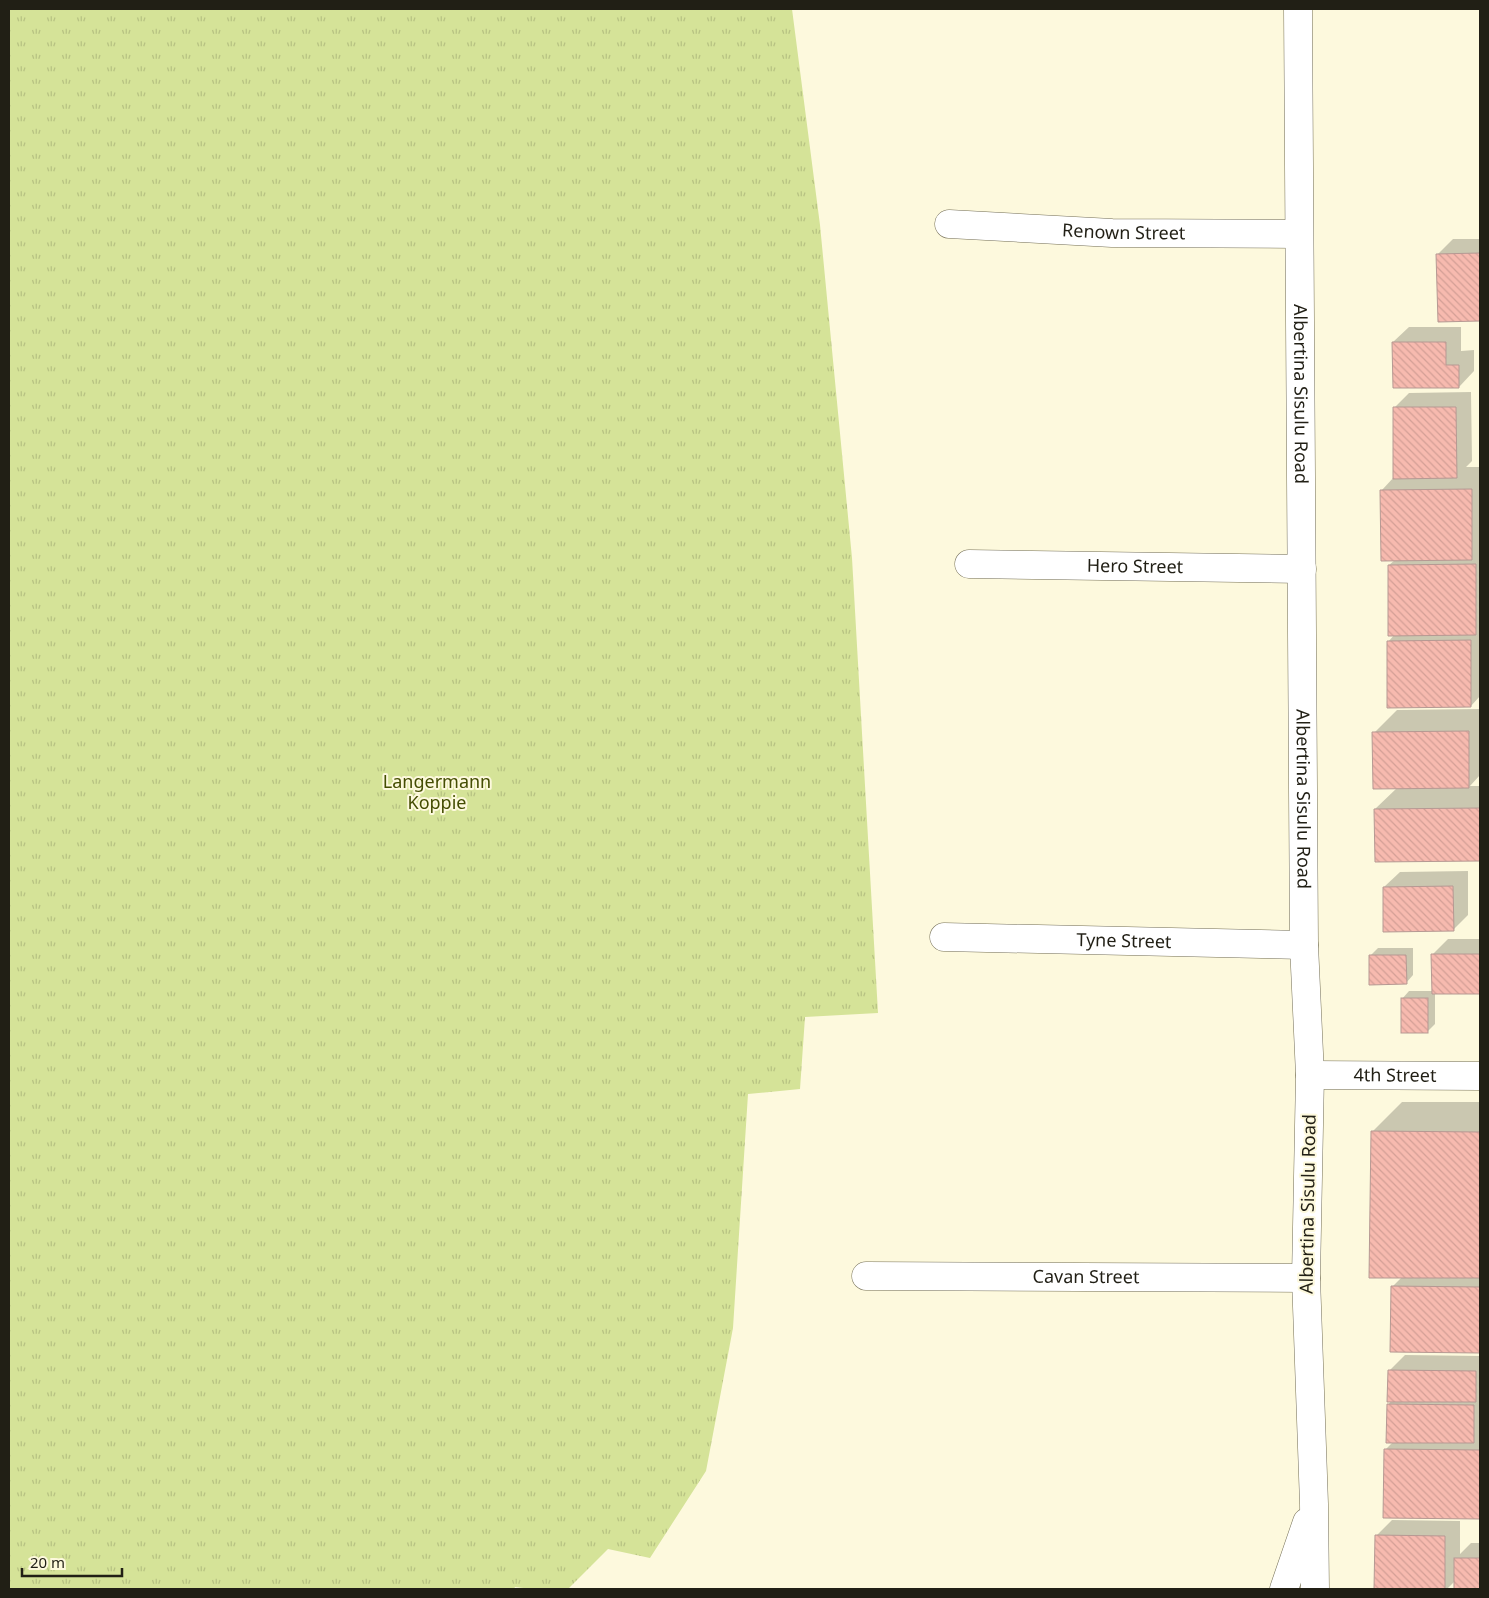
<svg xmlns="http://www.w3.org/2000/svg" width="1489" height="1598" font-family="'Noto Sans',sans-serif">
	<defs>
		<pattern id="park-tufts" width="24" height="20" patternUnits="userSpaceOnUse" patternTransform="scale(1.25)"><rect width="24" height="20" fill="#d5e398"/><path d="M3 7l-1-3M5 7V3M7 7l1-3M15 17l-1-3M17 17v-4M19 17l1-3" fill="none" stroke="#b7c282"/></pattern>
		<pattern id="building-back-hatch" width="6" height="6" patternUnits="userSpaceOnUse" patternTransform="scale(1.25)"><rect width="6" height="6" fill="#f7baaf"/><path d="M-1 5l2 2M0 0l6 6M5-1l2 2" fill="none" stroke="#d39f96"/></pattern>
	</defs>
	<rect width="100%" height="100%" fill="#fdf9dd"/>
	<polygon fill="url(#park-tufts)" points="9,9 792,9 820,225 852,558 878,1013 805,1017 800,1089 748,1094 733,1328 706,1471 650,1558 608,1549 568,1589 532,1589 515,1587 514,1589 9,1589"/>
	<g fill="#0003">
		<polygon points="1453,239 1480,239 1480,319 1439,321 1437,255"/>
		<polygon points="1409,327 1461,327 1461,351 1474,350 1474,371 1459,387 1393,342"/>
		<polygon points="1471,392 1472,461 1466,467 1480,467 1480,696 1471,706 1388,642 1395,634 1389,565 1395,560 1382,490 1394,477 1394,408 1409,393"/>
		<polygon points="1480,709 1480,775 1470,786 1480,786 1480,859 1376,860 1375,809 1397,788 1374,733 1397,710"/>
		<polygon points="1468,871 1468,915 1453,930 1384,887 1400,872"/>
		<polygon points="1448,939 1480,939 1480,993 1435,993 1435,1024 1427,1032 1402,999 1409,991 1433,991 1432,955"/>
		<polygon points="1378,948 1413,948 1413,975 1406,983 1370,956"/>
		<polygon points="1402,1102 1480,1102 1480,1351 1391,1351 1392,1287 1402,1277 1372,1132"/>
		<polygon points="1405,1355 1480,1356 1480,1518 1384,1517 1385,1450 1393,1442 1388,1405 1392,1400 1389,1371"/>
		<polygon points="1392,1520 1460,1521 1460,1554 1471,1543 1480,1543 1480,1589 1455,1589 1455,1581 1447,1589 1375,1589 1376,1536"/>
	</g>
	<g fill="url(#building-back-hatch)" stroke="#b69993">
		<polygon points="1480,253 1480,321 1438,322 1436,254"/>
		<polygon points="1392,342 1446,342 1446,365 1459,365 1459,388 1393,388"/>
		<polygon points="1393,407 1456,407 1457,478 1393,479"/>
		<polygon points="1472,489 1472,560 1381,561 1380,490"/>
		<polygon points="1476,564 1476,635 1388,636 1388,565"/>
		<polygon points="1471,640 1471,707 1387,708 1387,641"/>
		<polygon points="1469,731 1469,788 1373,789 1372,732"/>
		<polygon points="1480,808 1480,861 1375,862 1374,809"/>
		<polygon points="1453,886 1454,931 1383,932 1383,887"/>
		<polygon points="1431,954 1480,954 1480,994 1432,994"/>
		<polygon points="1369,955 1406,955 1407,984 1369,985"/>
		<rect x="1401" y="998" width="27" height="35"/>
		<polygon points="1371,1131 1480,1132 1480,1278 1369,1278"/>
		<polygon points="1391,1286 1480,1287 1480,1353 1390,1352"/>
		<polygon points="1388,1370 1476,1371 1476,1402 1387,1402"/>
		<polygon points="1387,1404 1474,1405 1474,1443 1386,1443"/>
		<polygon points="1384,1449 1480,1450 1480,1519 1383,1518"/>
		<polygon points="1375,1535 1445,1536 1445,1589 1374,1589"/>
		<rect x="1454" y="1558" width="26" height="31"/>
	</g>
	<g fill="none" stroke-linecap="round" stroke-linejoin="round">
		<defs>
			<g id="minor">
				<path id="s1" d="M949,224L1112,233L1298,234"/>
				<path id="s2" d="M969,564L1302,569"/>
				<path id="s3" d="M944,937L1304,945"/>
				<path id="s4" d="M1310,1075L1480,1076"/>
				<path id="s5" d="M866,1276L1306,1278"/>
			</g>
			<g id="primary">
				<path id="s6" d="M1298,9L1304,945L1310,1075L1306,1278L1314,1504L1315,1589"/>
				<polyline points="1284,1589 1307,1522"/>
			</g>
		</defs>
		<use href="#minor" stroke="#746f57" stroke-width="29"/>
		<use href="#primary" stroke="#746f57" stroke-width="29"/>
		<use href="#minor" stroke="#fff" stroke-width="28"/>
		<use href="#primary" stroke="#fff" stroke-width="28"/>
	</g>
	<g text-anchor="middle" stroke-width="4" stroke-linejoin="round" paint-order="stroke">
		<g font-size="18" fill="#211f15" stroke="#fdf9dd">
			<text dy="6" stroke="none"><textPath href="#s1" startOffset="175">Renown Street</textPath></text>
			<text dy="6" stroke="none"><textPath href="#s6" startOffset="385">Albertina Sisulu Road</textPath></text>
			<text dy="6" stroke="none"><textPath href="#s2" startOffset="166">Hero Street</textPath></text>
			<text dy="6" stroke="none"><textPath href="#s6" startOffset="790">Albertina Sisulu Road</textPath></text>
			<text dy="6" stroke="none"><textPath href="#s3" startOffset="180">Tyne Street</textPath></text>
			<text dy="6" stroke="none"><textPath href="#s4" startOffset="85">4th Street</textPath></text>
			<text transform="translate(1308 1204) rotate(-89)" y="6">Albertina Sisulu Road</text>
			<text dy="6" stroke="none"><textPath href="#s5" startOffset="220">Cavan Street</textPath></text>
		</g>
		<g font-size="18" fill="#444d02" stroke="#fdf9dd">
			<text x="437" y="788">Langermann<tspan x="437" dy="21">Koppie</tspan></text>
		</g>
	</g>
	<rect width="1489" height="1598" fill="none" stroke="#211f15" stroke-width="20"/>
	<path d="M22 1568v8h100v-8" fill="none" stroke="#211f15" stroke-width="2.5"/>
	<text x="30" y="1568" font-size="15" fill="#211f15" stroke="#fdf9dd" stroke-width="4" paint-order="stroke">20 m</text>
</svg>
